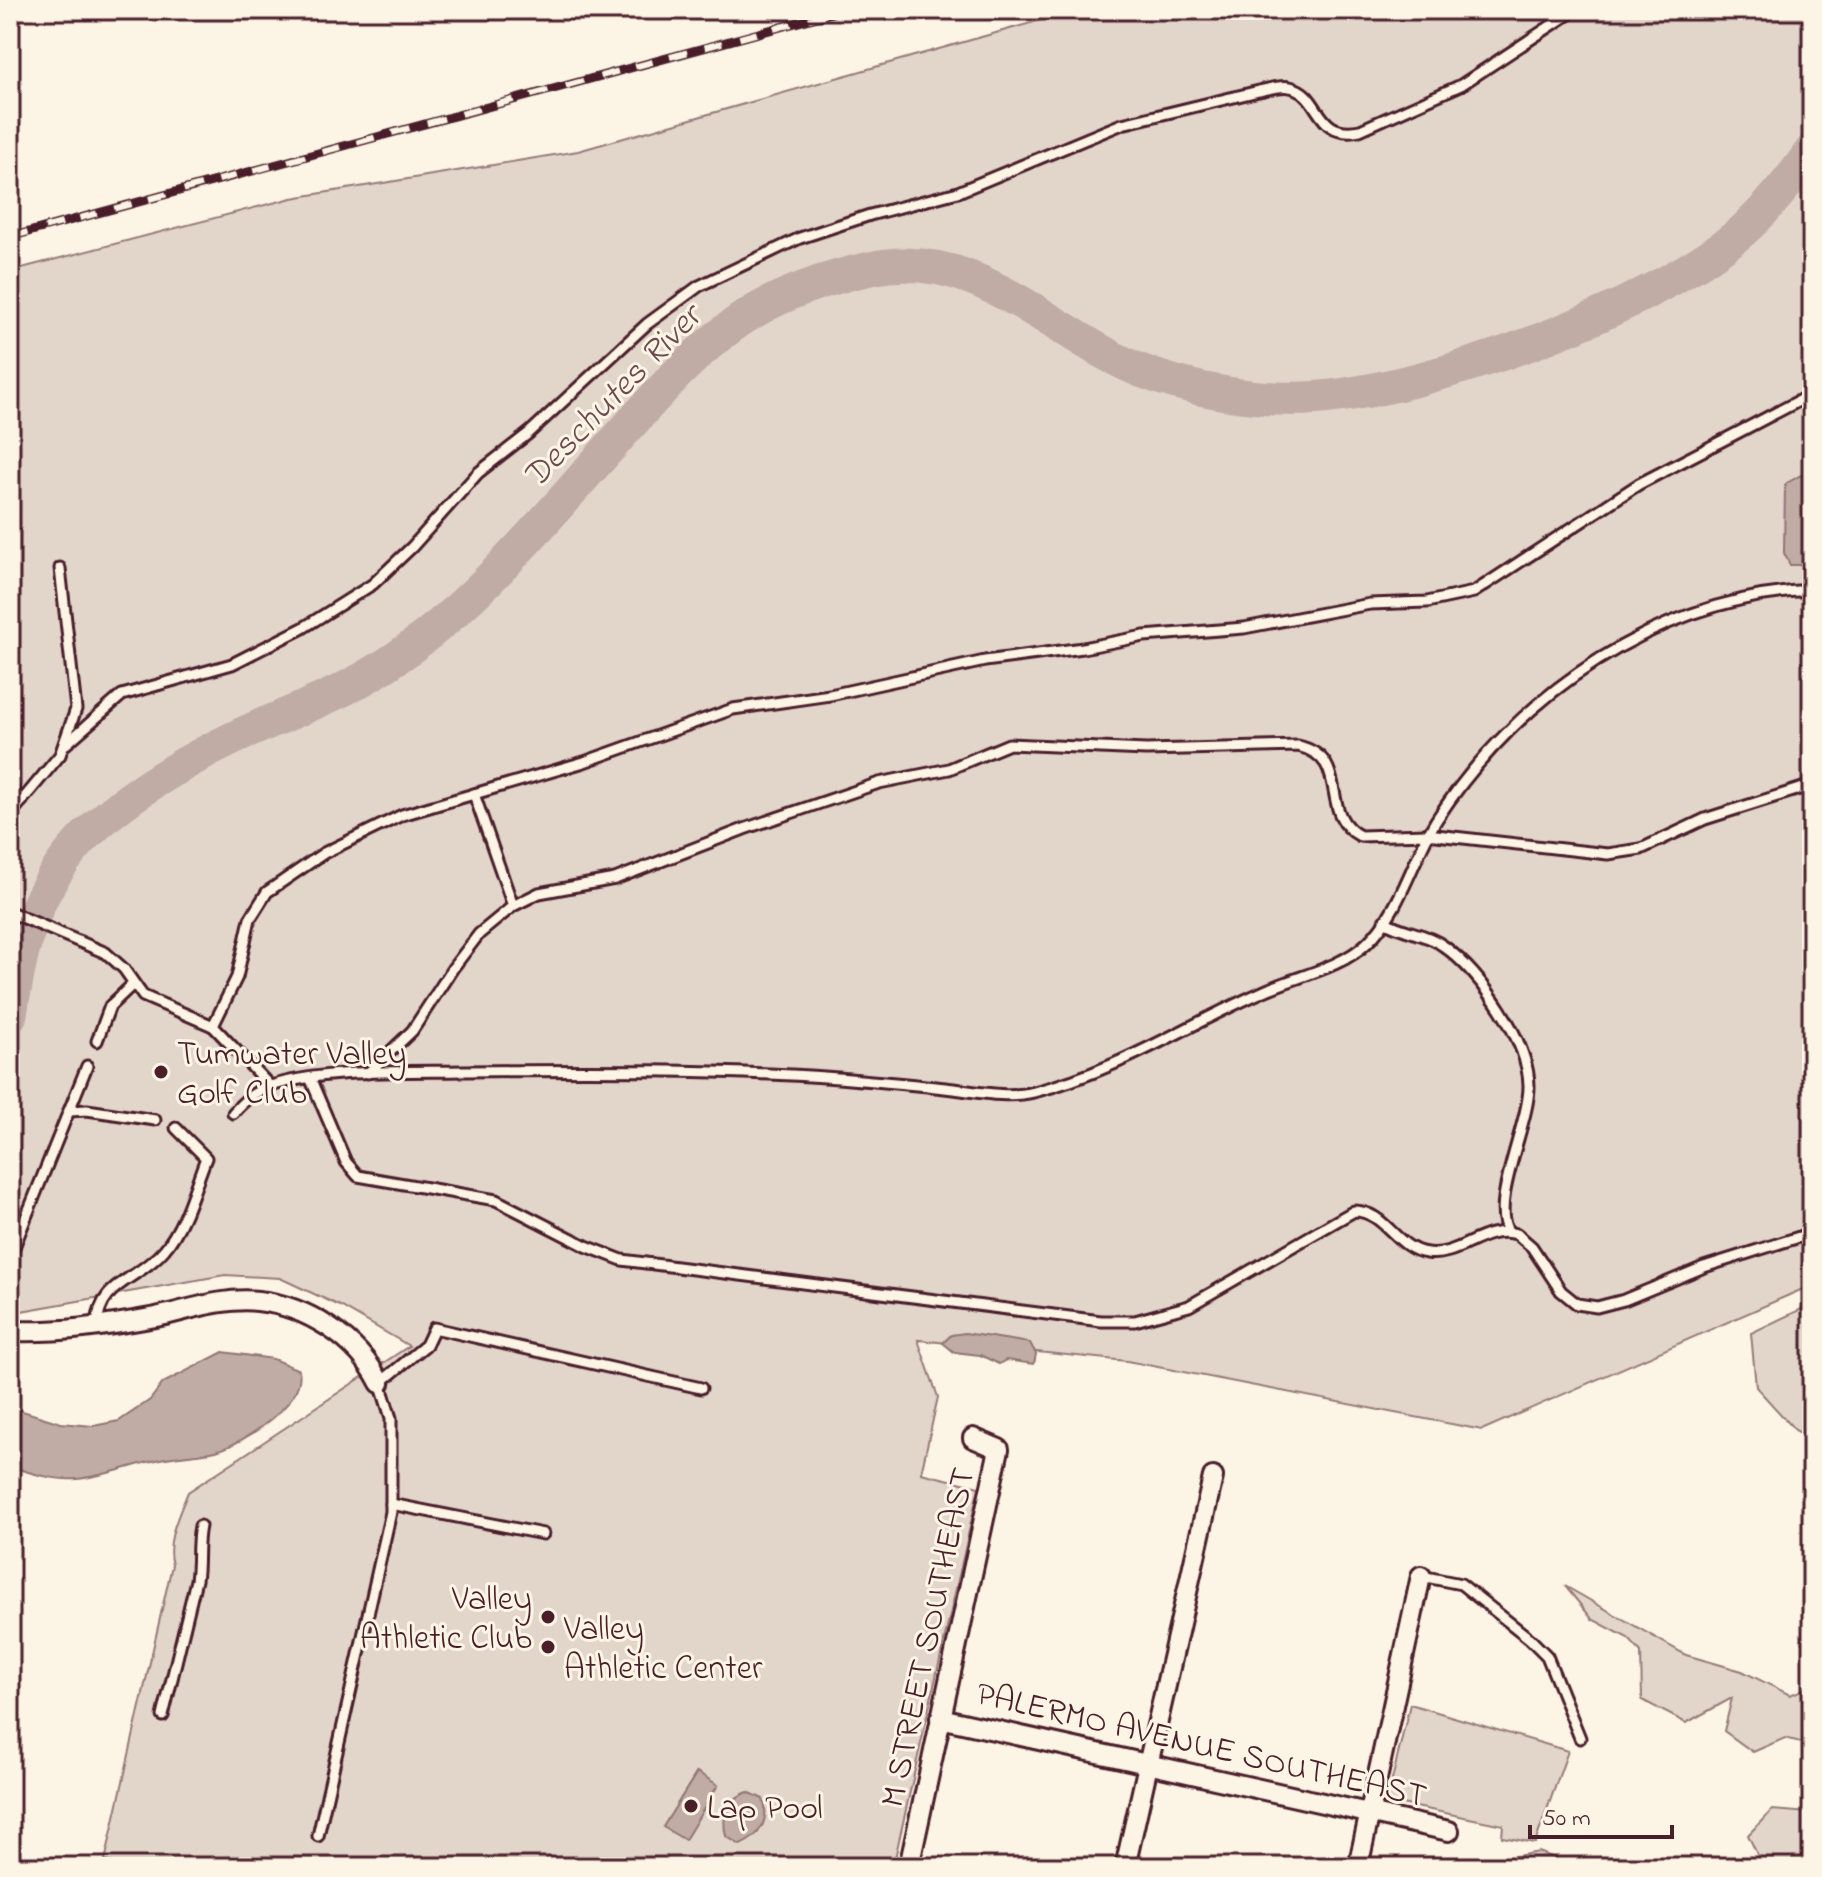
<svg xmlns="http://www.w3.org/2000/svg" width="1822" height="1877" font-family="'Indie Flower',sans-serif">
	<rect width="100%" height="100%" fill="#fcf5e5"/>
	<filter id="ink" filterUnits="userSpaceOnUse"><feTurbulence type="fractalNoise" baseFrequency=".0125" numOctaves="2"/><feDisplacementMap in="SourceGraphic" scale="16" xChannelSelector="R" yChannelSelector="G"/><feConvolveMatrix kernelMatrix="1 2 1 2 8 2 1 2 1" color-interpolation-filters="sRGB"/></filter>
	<g filter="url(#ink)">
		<g fill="#e2d5ca" stroke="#967a7a" stroke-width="2">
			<path d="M1077,10H1812V1285L1482,1430L1127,1361L918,1340L938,1397L921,1473L979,1487L893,1867H647L634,1864L633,1867H131L105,1861L172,1565C165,1542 179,1514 188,1492L409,1346L342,1307L280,1278L225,1275L10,1313V271L292,198L578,151Z"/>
			<polygon points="1812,1304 1812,1439 1795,1430 1756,1387 1751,1333"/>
			<polygon points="1565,1586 1686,1655 1742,1671 1790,1695 1812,1686 1812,1745 1785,1738 1753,1752 1724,1731 1732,1698 1686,1723 1642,1700 1641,1652 1628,1638 1592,1619"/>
			<polygon points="1410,1704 1568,1751 1535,1843 1502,1837 1503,1825 1387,1801"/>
			<polygon points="1812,1807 1812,1867 1763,1867 1748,1835 1772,1810 1810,1813"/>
			<polygon points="1539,1852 1576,1867 1475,1867 1476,1863"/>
		</g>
		<g fill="#c0aca5" stroke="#917474" stroke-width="2">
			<polygon points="1812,469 1812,565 1790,565 1784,553 1785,484"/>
			<polygon points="965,1333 1030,1343 1036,1354 1034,1364 1006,1360 999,1364 980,1355 954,1352 943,1343 951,1335"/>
			<path d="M223,1352L273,1359L299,1370C306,1403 244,1443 216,1451C198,1455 179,1455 161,1459C132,1465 106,1476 77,1479C55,1481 30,1473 10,1466V1407L61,1423L93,1426L119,1421L150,1400L163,1383Z"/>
			<polygon points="697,1772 718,1785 685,1840 663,1827"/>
			<path d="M748,1792L763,1799C770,1820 760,1837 740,1845L726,1836C721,1816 727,1799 748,1792Z"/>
		</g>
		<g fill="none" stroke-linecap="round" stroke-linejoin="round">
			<path stroke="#c0aca5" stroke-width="34" d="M10,1016C21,953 29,903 72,851C116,797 204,750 267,723C305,707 343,692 378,670C472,611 545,519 619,437C656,396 692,353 739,321C776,295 829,277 873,268C975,246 1054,335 1139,370C1192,391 1258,402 1315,398C1434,389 1647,310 1739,234C1768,209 1790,181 1812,150"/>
			<defs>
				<g id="service">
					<path d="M66,744L122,695L232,664L303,628L373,584L412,547L478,473L529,433L647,324L699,286L800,238L870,215L958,192L1122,124L1259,91C1269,89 1280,85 1290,87C1323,94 1313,139 1360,130L1461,85L1575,10"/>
					<polyline points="10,787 22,801"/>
					<polyline points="474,794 513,906"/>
					<polyline points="10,815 60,755 76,709 60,568"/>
					<polyline points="10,912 106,953 124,969 143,996 213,1026"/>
					<path d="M1384,921C1404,933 1427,933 1445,947C1481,974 1528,1040 1529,1085C1530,1122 1488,1206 1509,1232"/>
					<polyline points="97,1041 110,1006 132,985"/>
					<path d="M368,1073L412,1031L453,968L479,934L513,906L539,893L615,879L744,829L879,783L949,769L1009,744L1146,750L1298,746C1353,759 1317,814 1360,836L1427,834L1608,854L1641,849L1705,819L1812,785"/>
					<path d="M311,1080L346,1162L358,1176L496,1200L586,1246L622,1260L1101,1321H1135L1189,1306L1354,1211C1386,1211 1395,1249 1427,1253C1459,1258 1484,1224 1517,1234L1532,1247L1561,1291L1577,1304L1597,1307L1624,1300L1704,1267L1812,1233"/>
					<polyline points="270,1086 213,1026 237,977 250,919 267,892 324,853 402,815 584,762 733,709 830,695 985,661 1083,648 1144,636 1244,628 1370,604 1427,602 1474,592 1639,484 1812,394"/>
					<polyline points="69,1111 87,1110 155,1120"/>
					<path d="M233,1113C243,1102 253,1092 268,1087C321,1069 406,1072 463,1071C589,1070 713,1069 838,1078C874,1081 910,1084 945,1088C974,1091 1006,1099 1034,1092C1117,1071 1185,1026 1262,992C1296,976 1340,969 1367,943C1401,911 1413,857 1437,819C1519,693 1660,597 1812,590"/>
					<polyline points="10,1257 87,1066"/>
					<path d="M97,1327C98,1282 138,1281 164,1250C185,1226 194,1188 206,1158L176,1128"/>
					<polyline points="391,1504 543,1534"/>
					<polyline points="1421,1576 1461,1584 1530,1639 1547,1656 1580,1738"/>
					<path d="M163,1716L196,1580C199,1561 196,1545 200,1526"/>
					<polyline points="318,1836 391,1512 391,1418 380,1383 426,1345 434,1328 701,1388"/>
				</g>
				<g id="minor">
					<path d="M10,1331C59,1333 107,1326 156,1317C189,1310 224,1297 258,1301C307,1306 358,1339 380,1383"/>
					<polyline points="940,1718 1449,1831"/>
					<polyline points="909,1867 999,1449 973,1438"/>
					<polyline points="1125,1867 1213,1477"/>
					<polyline points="1358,1867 1421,1576"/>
				</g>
			</defs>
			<use href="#service" stroke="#4a1f2b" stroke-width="15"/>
			<use href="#minor" stroke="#4a1f2b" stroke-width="24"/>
			<use href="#service" stroke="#fcf5e5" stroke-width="9"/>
			<use href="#minor" stroke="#fcf5e5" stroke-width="18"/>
			<defs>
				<polyline id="rail" points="10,237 843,10"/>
			</defs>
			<use href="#rail" stroke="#4a1f2b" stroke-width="9"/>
			<use href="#rail" stroke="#fcf5e5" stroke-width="6" stroke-dasharray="18" stroke-linecap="butt"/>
		</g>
	</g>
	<g fill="#4a1f2b" stroke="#fcf5e5" stroke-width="3">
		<circle cx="161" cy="1072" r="8"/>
		<circle cx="548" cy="1617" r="8"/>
		<circle cx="548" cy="1647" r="8"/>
		<circle cx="691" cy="1806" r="8"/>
	</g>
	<g text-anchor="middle" stroke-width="6" stroke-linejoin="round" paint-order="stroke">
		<g font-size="34" fill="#4a1f2b" stroke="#fcf5e5" text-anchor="start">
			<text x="177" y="1064">Tumwater Valley<tspan x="177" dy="39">Golf Club</tspan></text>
			<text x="532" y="1609" text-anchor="end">Valley<tspan x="532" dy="39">Athletic Club</tspan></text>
			<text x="564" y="1639">Valley<tspan x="564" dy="39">Athletic Center</tspan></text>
			<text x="707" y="1818">Lap Pool</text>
		</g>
		<g font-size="34" fill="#4a1f2b" stroke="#fcf5e5">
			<text transform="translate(926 1637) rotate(-78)" y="12">M STREET SOUTHEAST</text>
			<text transform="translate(1202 1743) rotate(13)" y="12">PALERMO AVENUE SOUTHEAST</text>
		</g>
		<g font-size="36" font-style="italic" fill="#6d4950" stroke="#fcf5e5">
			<text transform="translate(610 395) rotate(-46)" y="13">Deschutes River</text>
		</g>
	</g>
	<rect width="1822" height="1877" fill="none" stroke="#fcf5e5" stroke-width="40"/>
	<rect x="20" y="20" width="1782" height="1837" fill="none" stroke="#4a1f2b" stroke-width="3" filter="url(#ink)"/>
	<path d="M1530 1825v12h142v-12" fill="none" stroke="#4a1f2b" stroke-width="4"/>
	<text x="1542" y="1825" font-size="24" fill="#4a1f2b" stroke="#fcf5e5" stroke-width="6" paint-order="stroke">50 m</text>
</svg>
